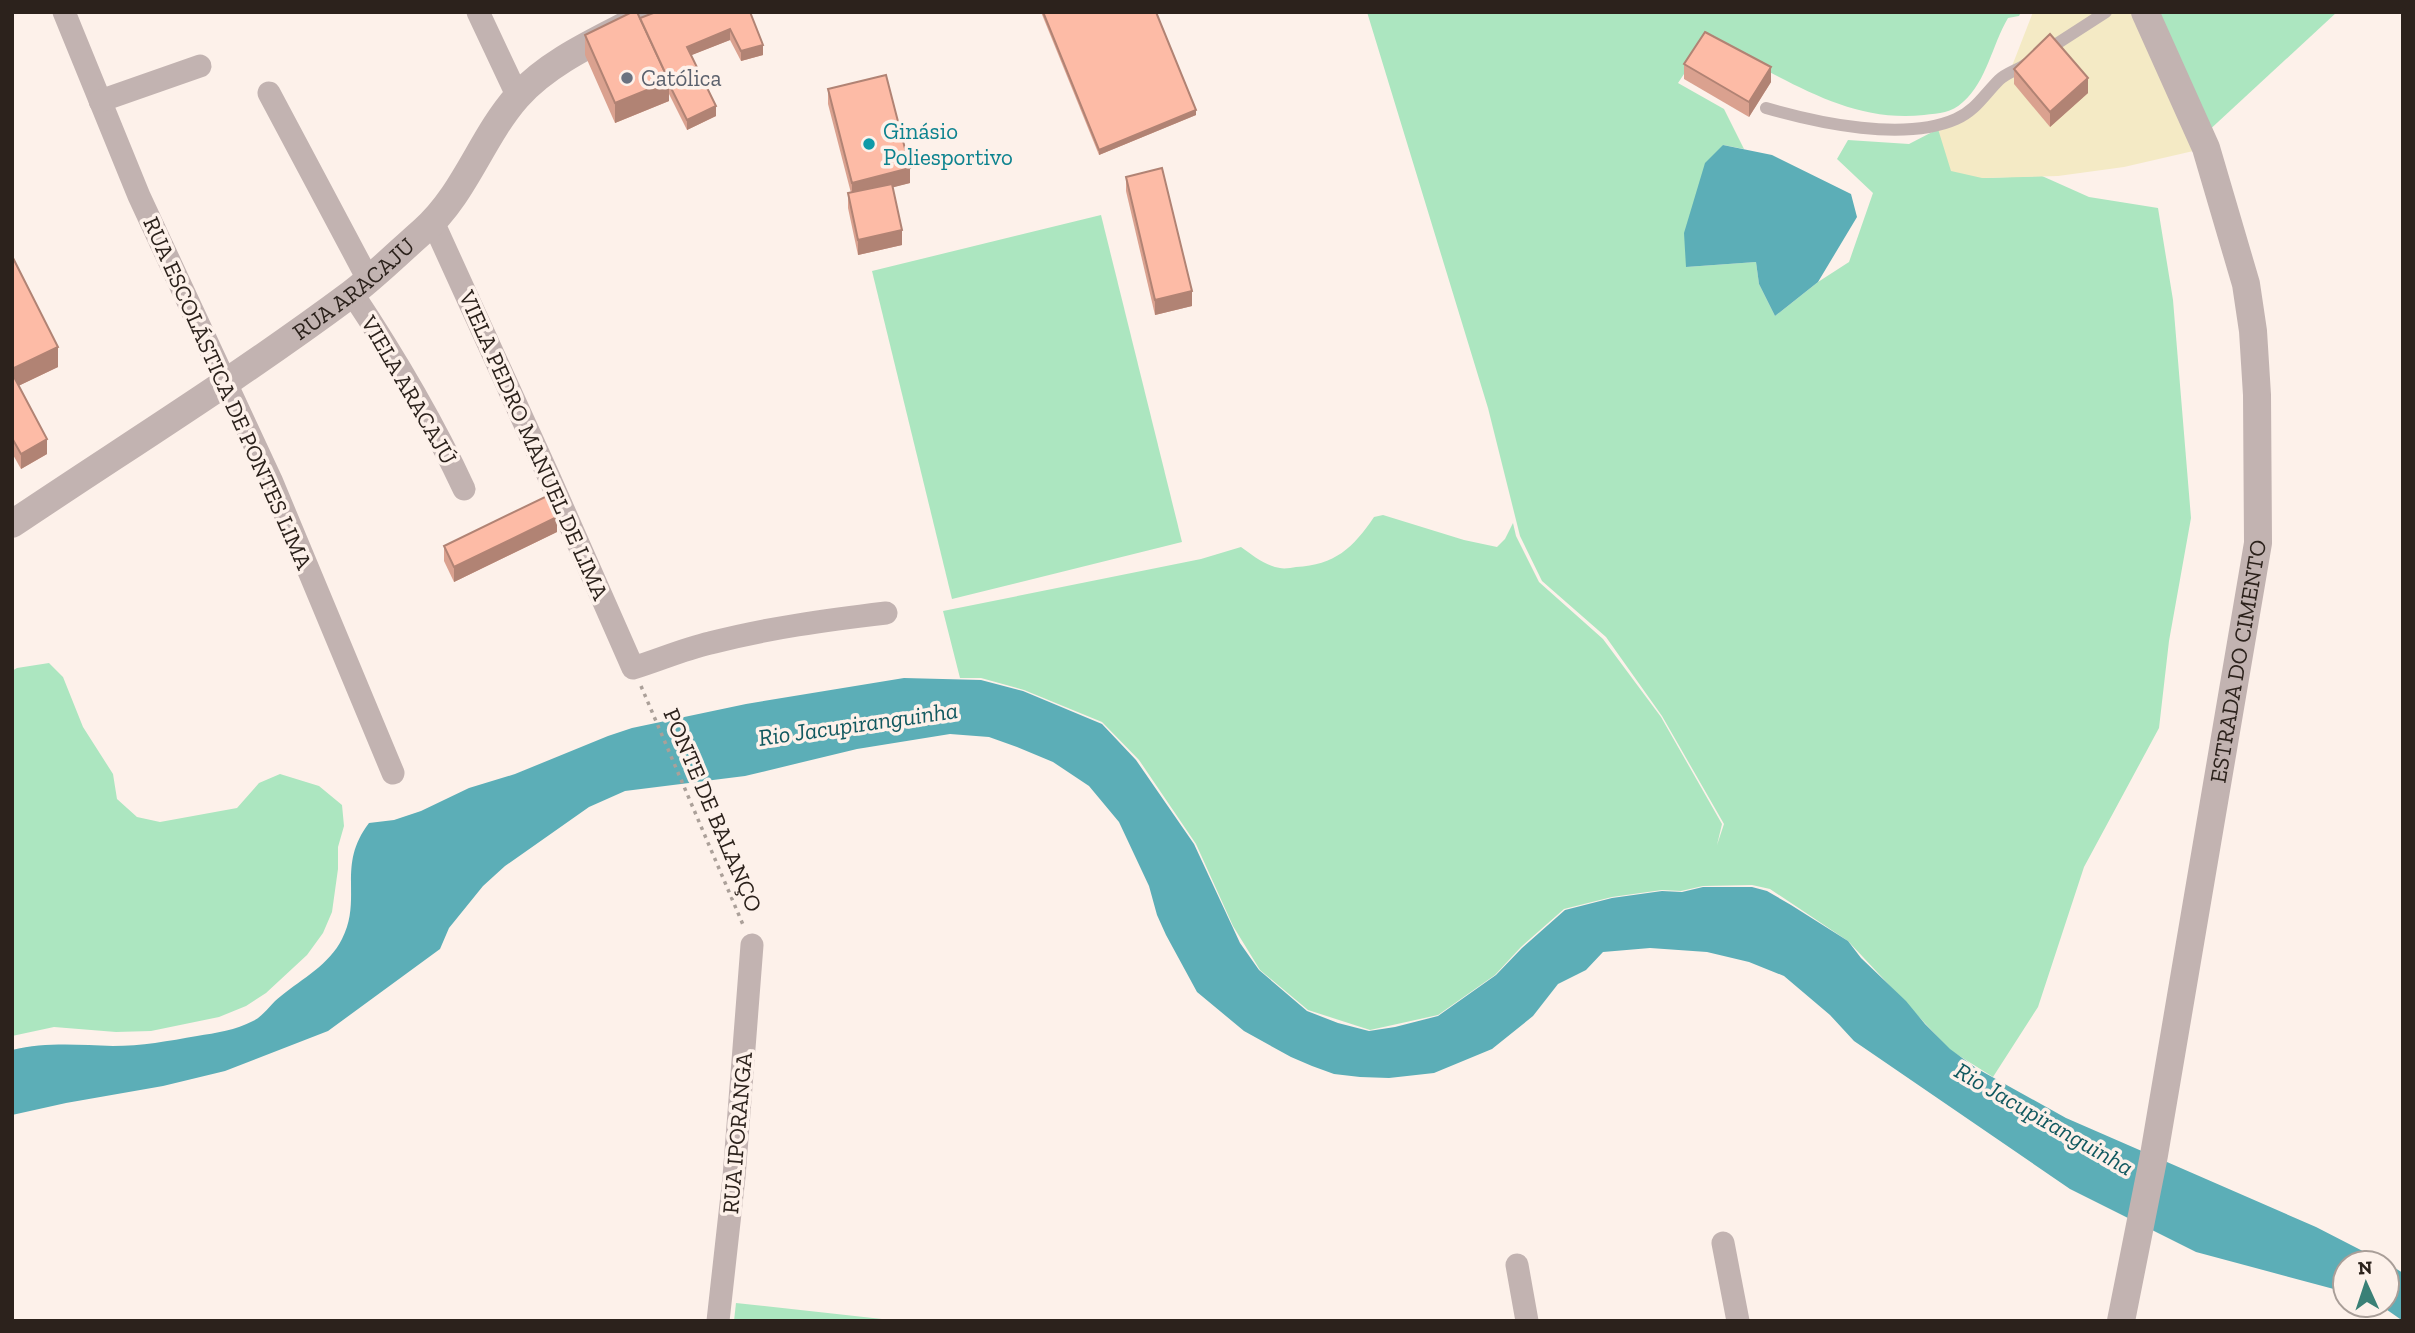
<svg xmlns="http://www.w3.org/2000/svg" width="2415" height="1333" font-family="'Zilla Slab',serif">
	<rect width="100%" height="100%" fill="#fdf1ea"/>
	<g fill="#ace6c0">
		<path d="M1367,12H2021L2019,16L2008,18C1992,45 1987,81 1963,102C1951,113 1940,113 1924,115C1841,124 1778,71 1706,41L1678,83L1724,109L1744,149L1723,145L1686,267L1756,262L1759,284L1775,316L1818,282L1849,262L1873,193L1837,159L1848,140L1909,144L1938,129L1983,178L2042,176L2089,197L2158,208L2173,300L2191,518L2169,641L2159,728L2084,867L2038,1007L1993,1077L1950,1050L1848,941L1770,889L1752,885L1703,886L1681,891L1662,890L1612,897L1564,909L1521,947L1495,975L1438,1015L1370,1030L1308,1010L1260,970L1233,926L1196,844L1139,760L1102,722L1024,690L981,678H960L943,611L1201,559L1241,547C1252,555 1266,566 1280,568C1284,569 1291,568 1296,567C1335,565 1353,548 1374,517L1383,515L1464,540L1497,547L1505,539L1513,523L1516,536L1539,582L1603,639L1661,717L1722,824L1717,845L1724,824L1662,716L1606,637L1542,581L1520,536L1488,408Z"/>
		<polygon points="2152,12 2337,12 2205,134"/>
		<polygon points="1101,215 1182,542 952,599 872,271"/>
		<polygon points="49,663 63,677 83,727 113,774 117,799 137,817 160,822 237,808 259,783 280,774 319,786 342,805 344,826 338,847 338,869 332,912 323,933 307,955 266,993 246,1006 219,1017 151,1031 116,1032 54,1027 12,1036 12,671 17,668"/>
		<polygon points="736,1303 900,1321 734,1321"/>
	</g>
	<polygon fill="#f4eac5" points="2033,12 2141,12 2202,149 2124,167 2058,176 1982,178 1951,171 1938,129 2007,79"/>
	<g fill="#5caeb7">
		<polygon points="1723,145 1772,155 1851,194 1857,217 1818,282 1775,316 1759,284 1756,262 1686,267 1684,233 1705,163"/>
		<path d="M904,678L981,680L1023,691L1102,724L1136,760L1194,844L1240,943L1259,970L1307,1011L1338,1023L1369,1031L1395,1027L1438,1016L1496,975L1522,948L1565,910L1612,898L1662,891L1682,892L1703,887H1752L1767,891L1791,905L1848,941L1861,958L1906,1001L1925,1024L1950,1049L1976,1068L2066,1118L2316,1227L2386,1263H2345V1292L2196,1252L2070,1189L1854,1041L1830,1015L1784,976L1749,962L1707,952L1650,948L1603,952L1586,970L1558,984L1533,1016L1492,1049L1434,1073L1389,1078L1360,1077L1334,1074L1312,1066L1291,1057L1244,1031L1197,992L1166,935L1157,915L1149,886L1119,822L1089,786L1053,762L1017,747L989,737L950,734L857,749L745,776L625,791L589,807L505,866L483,886L449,928L440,949L328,1031L225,1071L163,1086L66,1103L12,1115V1050C46,1042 78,1045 113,1046C141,1046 169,1041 197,1036C216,1033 236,1030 253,1021C264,1016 271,1003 281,996C303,978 329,965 342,939C363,898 336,866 369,823L394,820L421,811L469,788L515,774L608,736L632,728L746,704Z"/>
		<polygon points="2387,1263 2403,1273 2403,1321 2380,1305 2387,1305"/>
	</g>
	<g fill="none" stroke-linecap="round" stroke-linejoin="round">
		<polyline stroke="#aba099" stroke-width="3.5" stroke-dasharray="3.5 5" stroke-linecap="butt" points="641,686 744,927"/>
		<g stroke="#c2b3b1" stroke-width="12">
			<polyline points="2044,52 2106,12"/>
			<path d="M1766,108C1818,123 1904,142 1956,119C1975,111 1984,95 1999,80C2006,73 2018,70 2026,64"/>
		</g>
		<g stroke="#c2b3b1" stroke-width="23">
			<polyline points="64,12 139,196 271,480 393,773"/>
			<polyline points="478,12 518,97"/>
			<polyline points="269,93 368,279"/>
			<polyline points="100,101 200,66"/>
			<path d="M433,222L549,477L633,668C659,660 684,649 710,643C768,628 827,620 886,613"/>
			<path d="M352,293C394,356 432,420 464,489"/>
			<polyline points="1723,1243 1738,1321"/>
			<polyline points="1517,1265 1527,1321"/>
			<polyline points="718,1321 734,1177 752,945"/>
		</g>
		<g stroke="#c2b3b1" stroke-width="28">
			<path id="s1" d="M12,524C125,448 241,376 351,294C376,275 399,252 423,231C465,194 481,138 517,97C552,58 606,37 651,12"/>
			<path id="s2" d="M2121,1321L2154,1155L2258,543L2257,395L2253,331L2246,284L2206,148L2145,12"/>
		</g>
	</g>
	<g fill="#daa18f">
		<polygon points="750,12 763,55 741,61 730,40 691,55 716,116 687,130 669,94 669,101 615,123 585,55 585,35 640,18"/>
		<polygon points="1041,12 1156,12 1196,115 1099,155"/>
		<polygon points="1684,64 1771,82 1749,117 1684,79"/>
		<polygon points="2014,69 2088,93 2050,127 2014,84"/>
		<polygon points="828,89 910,183 893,187 902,245 858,255 848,208 848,193 851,193 828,104"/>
		<polygon points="1126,177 1192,306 1155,315 1126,191"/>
		<polygon points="12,256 58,367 18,386 47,454 21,469 12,453"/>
		<polygon points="557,532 454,582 444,561 444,546"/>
	</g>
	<g fill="#b18374">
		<polygon points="730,29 730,40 687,57 687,47"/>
		<polygon points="763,45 763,55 741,61 741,51"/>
		<polygon points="1771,67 1771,82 1749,117 1749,102"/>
		<polygon points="2088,78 2088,93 2050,127 2050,112"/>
		<polygon points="669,81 669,101 615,123 615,103"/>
		<polygon points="716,106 716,116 687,130 687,120"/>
		<polygon points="1196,110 1196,115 1099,155 1099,150"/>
		<polygon points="910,168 910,183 852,198 852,183"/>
		<polygon points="902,230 902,245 858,255 858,240"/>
		<polygon points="1192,291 1192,306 1155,315 1155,300"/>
		<polygon points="58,347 58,367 12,389 12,369"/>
		<polygon points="47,439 47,454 21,469 21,454"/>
		<polygon points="557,517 557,532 454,582 454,567"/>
	</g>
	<g fill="#fdbba6" stroke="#b18374" stroke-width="2">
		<polygon points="632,12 637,12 669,81 615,103 585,35"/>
		<polygon points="656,12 750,12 763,45 741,51 730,29 687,47 716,106 687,120 669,84 669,81 640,18"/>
		<polygon points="1043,12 1156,12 1196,110 1099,150"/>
		<polygon points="1705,32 1771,67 1749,102 1684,64"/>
		<polygon points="2050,34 2088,78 2050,112 2014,69"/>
		<polygon points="886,75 910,168 852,183 828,89"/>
		<polygon points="1162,168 1192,291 1155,300 1126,177"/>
		<polygon points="892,184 902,230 858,240 848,193"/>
		<polygon points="12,256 58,347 12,369"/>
		<polygon points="13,375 47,439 21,454 12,438"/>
		<polygon points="547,496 557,517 454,567 444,546"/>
	</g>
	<circle fill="#6b7280" stroke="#fdf1ea" stroke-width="2.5" cx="627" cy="78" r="7"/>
	<circle fill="#0f9aa8" stroke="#fdf1ea" stroke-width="2.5" cx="869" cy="144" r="7"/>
	<g text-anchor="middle" stroke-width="7" stroke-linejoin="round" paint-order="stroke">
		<g font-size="23" fill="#5b616d" stroke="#fdf1ea" text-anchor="start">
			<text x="641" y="86">Católica</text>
		</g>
		<g font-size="23" fill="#0d838f" stroke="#fdf1ea" text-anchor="start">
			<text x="883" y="139">Ginásio<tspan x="883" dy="26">Poliesportivo</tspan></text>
		</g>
		<g font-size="23" fill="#2c221c" stroke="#fdf1ea">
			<text dy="8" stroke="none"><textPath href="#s1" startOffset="415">RUA ARACAJU</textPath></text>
			<text transform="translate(409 390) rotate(60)" y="8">VIELA ARACAJÚ</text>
			<text transform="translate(228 393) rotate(66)" y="8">RUA ESCOLÁSTICA DE PONTES LIMA</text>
			<text transform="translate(534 445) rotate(66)" y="8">VIELA PEDRO MANUEL DE LIMA</text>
			<text dy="8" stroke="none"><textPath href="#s2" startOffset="670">ESTRADA DO CIMENTO</textPath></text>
			<text transform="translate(713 810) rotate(67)" y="8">PONTE DE BALANÇO</text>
			<text transform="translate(737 1133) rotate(-85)" y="8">RUA IPORANGA</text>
		</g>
		<g font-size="24" font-style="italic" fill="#11585f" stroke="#fdf1ea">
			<text transform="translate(858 724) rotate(-8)" y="8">Rio Jacupiranguinha</text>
			<text transform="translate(2044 1119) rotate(30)" y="8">Rio Jacupiranguinha</text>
		</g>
	</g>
	<rect width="2415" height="1333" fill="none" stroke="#2c221c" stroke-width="28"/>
	<g transform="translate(2366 1284) rotate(357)"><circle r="33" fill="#fdf1ea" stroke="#a99e98" stroke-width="2"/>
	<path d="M0-5L12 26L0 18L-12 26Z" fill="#3a8076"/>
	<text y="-10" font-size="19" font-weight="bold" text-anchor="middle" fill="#2c221c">N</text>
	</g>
</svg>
